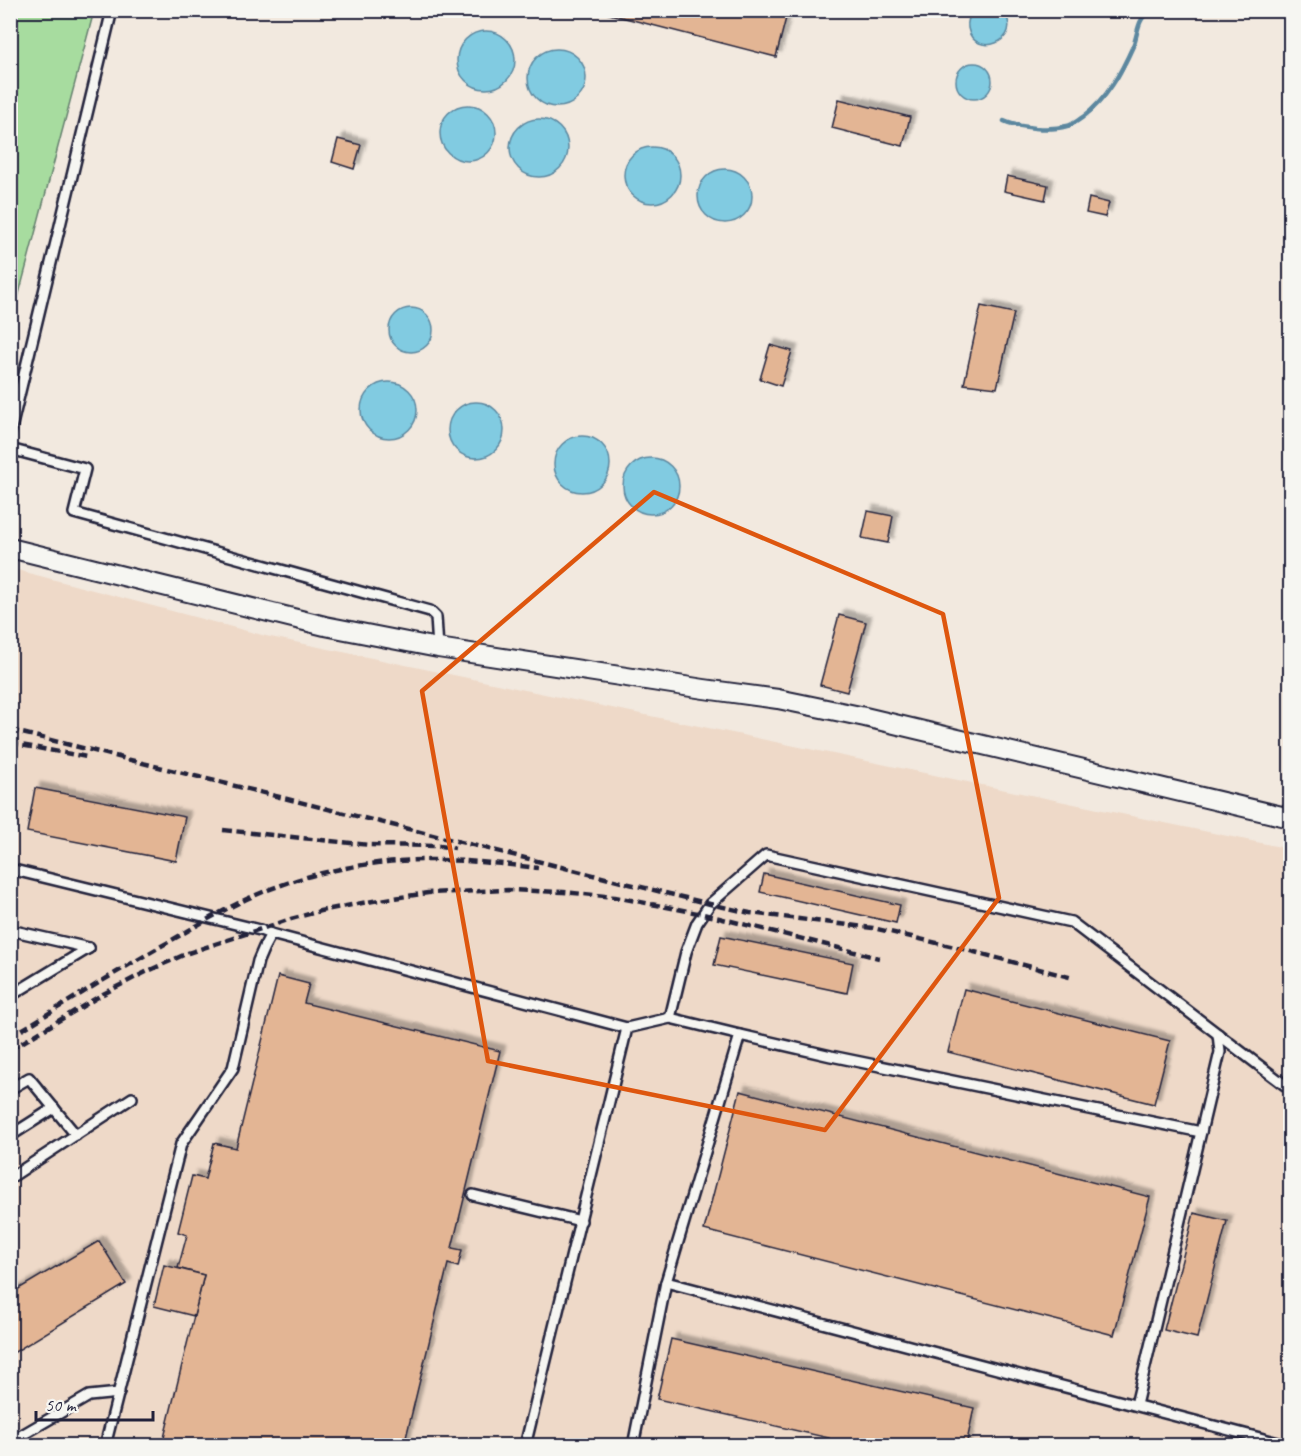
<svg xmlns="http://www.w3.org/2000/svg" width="1301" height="1456" font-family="Caveat,sans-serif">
	<defs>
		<filter id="shadow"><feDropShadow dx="5.5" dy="-5.5" stdDeviation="1.5" flood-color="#0004"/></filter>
	</defs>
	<rect width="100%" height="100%" fill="#f2e9df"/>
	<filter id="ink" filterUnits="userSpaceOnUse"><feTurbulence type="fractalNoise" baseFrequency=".0167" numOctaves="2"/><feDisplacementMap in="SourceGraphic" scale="12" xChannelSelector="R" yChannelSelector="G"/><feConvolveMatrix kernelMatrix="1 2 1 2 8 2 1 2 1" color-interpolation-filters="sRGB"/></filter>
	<g filter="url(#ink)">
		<polygon fill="#eed9c8" points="10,568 266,636 1290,849 1290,1445 11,1445"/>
		<polygon fill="#a7dc9f" stroke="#647f6d" stroke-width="1.5" points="11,10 94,11 11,324 10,11"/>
		<g fill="#81cbe1" stroke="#5b879f" stroke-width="1.5">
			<path d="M973,11H1003C1026,41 974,60 968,28C967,21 969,16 973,11Z"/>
			<circle cx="486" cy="60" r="29"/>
			<circle cx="557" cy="78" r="29"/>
			<circle cx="974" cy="81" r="18"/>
			<circle cx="468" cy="133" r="28"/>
			<circle cx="539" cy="148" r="29"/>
			<circle cx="652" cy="175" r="28"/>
			<circle cx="725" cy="196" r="27"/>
			<circle cx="411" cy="330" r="22"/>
			<circle cx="389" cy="410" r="28"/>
			<circle cx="476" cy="430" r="28"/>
			<circle cx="582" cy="464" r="28"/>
			<circle cx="651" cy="486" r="28"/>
		</g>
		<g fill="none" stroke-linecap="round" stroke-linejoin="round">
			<path stroke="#5b879f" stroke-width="4.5" d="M1004,121C1014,126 1024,126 1035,128C1046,129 1056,129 1067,126C1073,125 1078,120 1083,117C1107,99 1121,73 1133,46C1139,32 1136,20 1151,10"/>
		</g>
		<g fill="#e3b594" stroke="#22223b" stroke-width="1.5" filter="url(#shadow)">
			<polygon points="594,10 788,10 776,57"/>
			<polygon points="839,99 910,117 903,146 832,128"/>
			<polygon points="338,139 361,145 354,169 332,162"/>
			<polygon points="1007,176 1048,185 1045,200 1004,191"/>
			<polygon points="1089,198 1109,203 1105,217 1086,213"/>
			<polygon points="981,306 1014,313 997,388 964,384"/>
			<polygon points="770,345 792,351 781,386 760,379"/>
			<polygon points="868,511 893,516 888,543 862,538"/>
			<polygon points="839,615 866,622 847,692 820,685"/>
			<polygon points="35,788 185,817 176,861 27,832"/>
			<polygon points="764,874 900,905 896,923 760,892"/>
			<polygon points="721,936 853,963 847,993 714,965"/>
			<polygon points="278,976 309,984 304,1003 500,1051 452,1248 462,1250 458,1267 448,1264 404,1446 162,1446 204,1275 178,1268 187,1235 178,1232 192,1176 205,1179 214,1143 236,1148"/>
			<polygon points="964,989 1170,1041 1154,1104 948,1052"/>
			<polygon points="740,1091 1150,1197 1114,1335 704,1230"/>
			<polygon points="1194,1213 1227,1221 1197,1338 1164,1330"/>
			<polygon points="99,1241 126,1284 10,1355 10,1294"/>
			<polygon points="164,1265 204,1275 194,1316 154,1306"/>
			<polygon points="671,1339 974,1408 966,1446 828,1446 829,1438 657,1399"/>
		</g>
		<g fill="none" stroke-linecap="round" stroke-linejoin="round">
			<defs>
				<g id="service">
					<polyline points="10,433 112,10"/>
					<polyline points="10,449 85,469 74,513 430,611 436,617 438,648"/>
					<polyline points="10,869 260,930 271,934 627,1028"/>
					<polyline points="10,930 89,948"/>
					<polyline points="10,996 89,948"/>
					<polyline points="670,1018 686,952 697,923 710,904 766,855 1071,922 1290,1089"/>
					<polyline points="740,1035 831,1056 1201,1132"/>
					<polyline points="10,1089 29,1078 76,1135"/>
					<polyline points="10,1136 54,1108"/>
					<polyline points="10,1178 132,1098"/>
					<polyline points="473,1195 581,1221"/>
					<polyline points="666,1282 1290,1446"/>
					<polyline points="1136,1405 1220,1052 1218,1034"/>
					<polyline points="10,1442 89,1396 119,1393"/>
					<polyline points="105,1446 181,1144 233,1068 258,961 264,947 271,934"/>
					<polyline points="525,1446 627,1028 670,1018 740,1035 666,1282 633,1446"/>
				</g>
				<polyline id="minor" points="10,548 325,626 438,648 704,689 778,699 865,717 1290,818"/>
			</defs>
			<use href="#service" stroke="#22223b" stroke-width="14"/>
			<use href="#minor" stroke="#22223b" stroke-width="22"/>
			<use href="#service" stroke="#f6f6f2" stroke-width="9"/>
			<use href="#minor" stroke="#f6f6f2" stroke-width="18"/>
			<g stroke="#22223b" stroke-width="4.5" stroke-dasharray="9 4.5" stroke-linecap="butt">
				<polyline points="10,730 710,904 750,913 873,928 967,950 1073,978"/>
				<polyline points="10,743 87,757"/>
				<polyline points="223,830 370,845 440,846 455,848"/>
				<path d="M10,1037C66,1003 122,968 179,936C208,919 237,902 268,890C306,875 347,866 387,862C437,857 488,862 538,868"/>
				<polyline points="10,1050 103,994 146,972 188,953 291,919 320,911 373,901 428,893 508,890 563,892 615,897 703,914 879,958"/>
			</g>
		</g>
	</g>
	<path fill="none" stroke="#de560e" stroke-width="4.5" stroke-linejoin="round" d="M654,492L943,614L999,898L825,1130L488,1061L422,691Z"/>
	<rect width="1301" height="1456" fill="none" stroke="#f6f6f2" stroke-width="36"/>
	<rect x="18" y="18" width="1265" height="1420" fill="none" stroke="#22223b" stroke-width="2" filter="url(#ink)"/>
	<path d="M36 1411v9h117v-9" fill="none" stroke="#22223b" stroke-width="3"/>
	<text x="45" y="1411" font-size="18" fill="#22223b" stroke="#f6f6f2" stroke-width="4.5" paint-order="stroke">50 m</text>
</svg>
